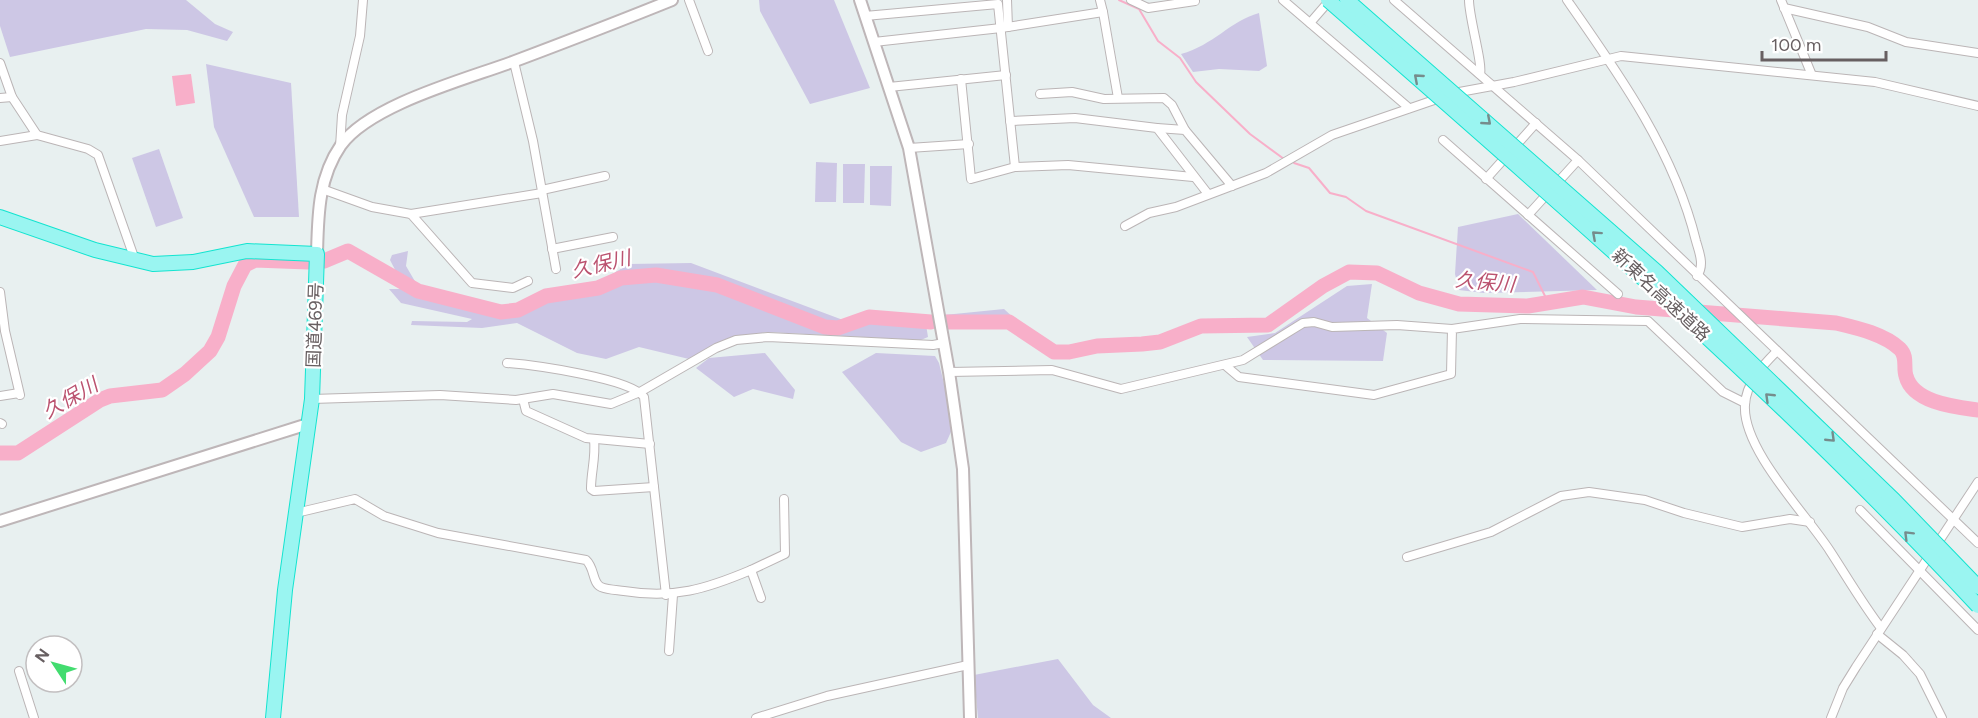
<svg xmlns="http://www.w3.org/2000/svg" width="1978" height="718" font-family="Figtree,'Noto Sans JP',sans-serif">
	<rect width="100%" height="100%" fill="#e8f0f0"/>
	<g fill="#cdc7e5">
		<polygon points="0,0 186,0 215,24 233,32 227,41 187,30 146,29 10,57 0,26"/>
		<polygon points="759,0 834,0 870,88 810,104 760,11"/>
		<path d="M1259,13L1267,66L1259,71L1219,69L1193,72L1181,54C1214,45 1230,21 1259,13Z"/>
		<polygon points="206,64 291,83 299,217 254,217 214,127"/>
		<polygon points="159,149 183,218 156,227 132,158"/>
		<polygon points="816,162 837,163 836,202 815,202"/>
		<polygon points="843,164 865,164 864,203 843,203"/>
		<polygon points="870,166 892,166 891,206 870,205"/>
		<polygon points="1518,214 1597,290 1484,293 1459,290 1455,274 1458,227"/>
		<polygon points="408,251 406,266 423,295 493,314 516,307 542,292 589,288 629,264 691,263 843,320 870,314 925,318 928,337 921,340 767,332 736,338 689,359 639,347 606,359 577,353 517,323 482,328 411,325 412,321 467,322 472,319 401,303 389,289 405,289 390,260 392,255"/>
		<polygon points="1372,284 1367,318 1387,333 1383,361 1263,360 1247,337 1275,333 1347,286"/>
		<polygon points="1004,309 1017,321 947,324 944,315"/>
		<polygon points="765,353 795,390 793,399 753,389 734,397 696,368 709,358"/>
		<polygon points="876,353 935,356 939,363 954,425 946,443 921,452 901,442 842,372"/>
		<polygon points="1058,659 1093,705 1111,718 978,718 974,675"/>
	</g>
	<polygon fill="#f8afc9" points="191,74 195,103 176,106 172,76"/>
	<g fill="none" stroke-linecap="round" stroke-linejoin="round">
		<g stroke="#f8afc9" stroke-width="2">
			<polyline points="1119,0 1139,9 1158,41 1180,58 1196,82 1250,134 1284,159"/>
			<polyline points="1294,163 1309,168 1330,193 1346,197 1366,211 1533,272 1548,302"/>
		</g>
		<g stroke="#f8afc9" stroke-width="15">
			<polyline points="324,261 348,251 418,291 501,312 518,310 546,296 598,288 621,278 656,275 717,285 825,327 838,328 869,317 931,322"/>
			<path d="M944,322H1009L1054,352H1069L1097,346L1142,344L1160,342L1201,326L1268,325L1323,286L1349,272L1377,273L1419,293L1459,304L1528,306L1583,297L1636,307L1836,323C1857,328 1884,334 1900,349C1908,357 1903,367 1906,376C1913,403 1956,407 1978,410"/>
			<polyline points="0,453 18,453 100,400 110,396 162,390 185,374 210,351 218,337 234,286 245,265 255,260 308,262"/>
		</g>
		<defs>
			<g id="street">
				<polyline points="689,0 708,51"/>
				<polyline points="1007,0 1008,27"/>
				<polyline points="1131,0 1148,8 1195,1"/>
				<polyline points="1283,0 1409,108"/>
				<polyline points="1394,0 1578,160 1978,543"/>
				<path d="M1469,0C1469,18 1483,64 1480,74"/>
				<path d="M1567,0C1619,74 1674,151 1696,241C1699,252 1705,265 1697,276"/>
				<polyline points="1781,0 1811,73"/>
				<polyline points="1784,8 1868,27 1906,42 1978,53"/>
				<polyline points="1103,12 1118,98"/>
				<polyline points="865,16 998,4 1015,167"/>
				<polyline points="1310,23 1330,0"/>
				<polyline points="874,42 1001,28 1103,12 1100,0"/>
				<polyline points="514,62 533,141 556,269"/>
				<polyline points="0,63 12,97 37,135 88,149 98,155 135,260"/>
				<polyline points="961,79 971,179 1015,167 1068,165 1193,177"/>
				<polyline points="889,87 1006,75"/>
				<polyline points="1454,93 1514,82 1621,56 1875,82 1978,106"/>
				<polyline points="1040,94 1072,92 1104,99 1164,98 1172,105 1185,130"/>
				<polyline points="0,98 12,97"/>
				<polyline points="1010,121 1075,118 1157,128 1208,194"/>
				<polyline points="1157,128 1185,130 1232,186"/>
				<polyline points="1443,140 1618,294"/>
				<polyline points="0,141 37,135"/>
				<polyline points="340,147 342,115 360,36 363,0"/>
				<polyline points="909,148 969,144"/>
				<polyline points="1486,179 1536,123"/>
				<polyline points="322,189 372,207 411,214 472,283 513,288 528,281"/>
				<polyline points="542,190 605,176"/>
				<polyline points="411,214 542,193"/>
				<polyline points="1528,215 1578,160"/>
				<polyline points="1125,226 1149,213 1176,207 1266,173 1332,135 1440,98"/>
				<polyline points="552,249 613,237"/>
				<polyline points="0,292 5,331 20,395"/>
				<path d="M1777,351C1762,366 1746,383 1745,405C1742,449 1807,515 1830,551C1847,577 1862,603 1881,628"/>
				<path d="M507,363C533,365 630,378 644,397L666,595"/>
				<polyline points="1226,366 1239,377 1374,395 1451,374 1452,329 1520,319 1648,321 1723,392 1745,403"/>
				<polyline points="949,372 1052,370 1121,389 1243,360 1303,323 1314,322 1332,327 1397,325 1452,329"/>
				<polyline points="0,396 19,393"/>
				<polyline points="312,399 440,395 516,400 553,394 611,404 640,392 716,348 736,340 768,337 933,345 944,343"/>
				<polyline points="523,399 526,411 586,438 650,444"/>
				<polyline points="0,423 2,424"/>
				<path d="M594,439C596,458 591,471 591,489L594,491L654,487"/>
				<polyline points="1860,510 1978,630"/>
				<path d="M296,513L355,499L384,516L438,533L586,560C595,568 592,583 601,587C608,590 618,590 624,591C674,599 706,589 751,570L761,598"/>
				<polyline points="1407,557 1491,532 1561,496 1589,492 1645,500 1684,513 1742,527 1790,519 1810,522"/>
				<polyline points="751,570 785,554 784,499"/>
				<polyline points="1877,634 1903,655 1920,674 1942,718"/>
				<polyline points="669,651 673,595"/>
				<polyline points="19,671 34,718"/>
				<polyline points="756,718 827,696 968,665"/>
				<polyline points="1831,718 1843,688 1856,667 1978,482"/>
			</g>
			<g id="secondary">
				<polyline points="860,0 909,148 949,372 963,469 970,718"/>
				<path d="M317,254C318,216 318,178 341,145C371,104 467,79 515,61C568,41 620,21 672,0"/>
				<polyline points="0,521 308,424"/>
			</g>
			<polyline id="highway" points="0,217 95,250 153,264 193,262 247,251 317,254 312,399 285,590 273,718"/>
		</defs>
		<use href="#street" stroke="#bbb5b6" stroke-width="10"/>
		<use href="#secondary" stroke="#beb6b8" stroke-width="14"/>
		<use href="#highway" stroke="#13e4d0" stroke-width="16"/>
		<use href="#street" stroke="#fff" stroke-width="8"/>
		<use href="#secondary" stroke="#fff" stroke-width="10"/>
		<use href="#highway" stroke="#9af5f1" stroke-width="14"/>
		<defs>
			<g id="highway-bridge">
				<path d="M1328,0C1551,195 1776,389 1978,606"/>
				<polyline points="1347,0 1657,272 1894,500 1978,587"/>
			</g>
		</defs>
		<use href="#highway-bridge" stroke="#13e4d0" stroke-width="16" stroke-linecap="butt"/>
		<use href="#highway-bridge" stroke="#9af5f1" stroke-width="14"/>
	</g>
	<defs><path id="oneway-chevron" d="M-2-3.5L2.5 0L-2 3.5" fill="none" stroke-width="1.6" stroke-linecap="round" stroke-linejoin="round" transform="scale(1.5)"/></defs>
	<g stroke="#768c8c">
		<use href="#oneway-chevron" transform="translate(1418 78) rotate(-139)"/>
		<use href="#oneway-chevron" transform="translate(1487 121) rotate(41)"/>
		<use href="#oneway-chevron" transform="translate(1596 235) rotate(-138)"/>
		<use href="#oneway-chevron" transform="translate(1769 397) rotate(-136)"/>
		<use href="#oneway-chevron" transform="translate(1831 438) rotate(44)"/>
		<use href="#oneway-chevron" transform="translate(1908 535) rotate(-135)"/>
	</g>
	<g text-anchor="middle" stroke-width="4.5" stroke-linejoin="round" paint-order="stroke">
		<g font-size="18" fill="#675f61" stroke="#fff">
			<text transform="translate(1661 295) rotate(43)" y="6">新東名高速道路</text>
			<text transform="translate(315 325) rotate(-88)" y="6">国道469号</text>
		</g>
		<g font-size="20" font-style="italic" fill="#bb526f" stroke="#fff">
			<text transform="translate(601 264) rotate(-13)" y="7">久保川</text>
			<text transform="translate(1485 282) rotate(5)" y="7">久保川</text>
			<text transform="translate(70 398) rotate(-30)" y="7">久保川</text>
		</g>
	</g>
	<g transform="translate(54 664) rotate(306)"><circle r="28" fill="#ffffff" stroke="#c2bfc0" stroke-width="1.5"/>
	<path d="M0-4.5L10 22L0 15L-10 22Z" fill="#42dc6f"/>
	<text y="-9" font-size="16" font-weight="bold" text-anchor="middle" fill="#675f61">N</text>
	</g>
	<path d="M1762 51v9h124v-9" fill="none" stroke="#675f61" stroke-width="3"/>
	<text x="1771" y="51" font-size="18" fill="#675f61" stroke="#ffffff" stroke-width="4.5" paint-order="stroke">100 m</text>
</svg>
